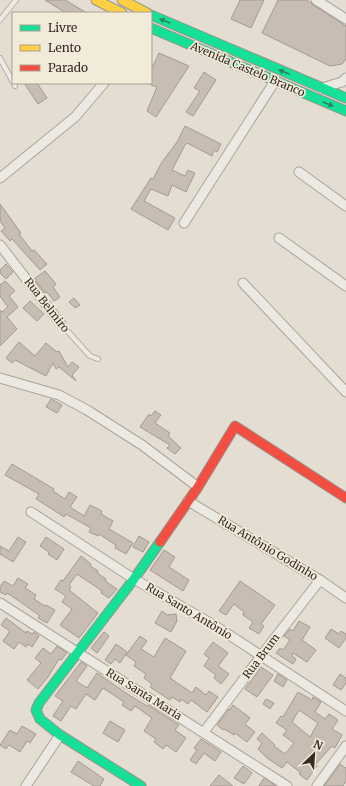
<svg xmlns="http://www.w3.org/2000/svg" width="346" height="786" font-family="Merriweather,serif">
	<rect width="100%" height="100%" fill="#e4ded2"/>
	<g fill="#c7bdb3" stroke="#a49a91" fill-rule="evenodd">
		<polygon points="45,0 65,0 87,13 66,13"/>
		<polygon points="240,0 264,0 251,28 231,19"/>
		<polygon points="278,0 307,0 313,5 346,26 346,59 342,64 330,66 262,33"/>
		<polygon points="159,53 189,66 156,117 147,111 157,87 151,85 151,65 153,66"/>
		<polygon points="204,72 216,80 193,116 186,112 200,91 194,88"/>
		<polygon points="24,83 37,83 47,98 38,104"/>
		<polygon points="185,126 221,144 217,152 214,150 212,156 187,143 185,145 172,170 185,176 188,170 195,173 186,192 172,185 168,196 151,189 144,201 175,218 168,230 131,209 151,178 153,179 162,162 177,142"/>
		<polygon points="0,204 21,233 19,234 32,251 34,250 47,264 40,270 12,239 10,241 1,231 5,228 0,221"/>
		<polygon points="6,264 13,272 6,279 0,273 0,270"/>
		<polygon points="45,271 56,284 53,287 60,297 54,301 47,292 45,293 34,279"/>
		<polygon points="5,281 15,291 9,296 18,307 7,317 17,329 0,346 0,310 2,312 8,307 0,296 0,285"/>
		<polygon points="74,298 80,305 75,308 69,302"/>
		<polygon points="30,301 44,314 37,321 23,308"/>
		<polygon points="19,342 35,356 46,343 57,352 59,351 68,367 72,362 79,367 72,375 76,381 59,367 56,369 53,363 46,376 15,360 12,363 6,358"/>
		<polygon points="51,399 62,405 57,413 46,407"/>
		<polygon points="155,411 161,415 155,423 170,433 168,436 181,448 175,454 167,448 170,445 140,427 149,414 151,416"/>
		<polygon points="12,464 54,489 53,491 65,499 69,492 77,497 70,507 84,516 90,505 102,511 101,514 113,521 109,529 133,543 126,554 115,548 116,545 99,534 98,536 89,532 91,528 66,514 64,517 52,509 36,499 39,494 5,475"/>
		<polygon points="139,536 149,542 143,552 133,547"/>
		<polygon points="18,537 26,542 13,562 0,554 0,546 9,551"/>
		<polygon points="46,537 64,549 57,560 48,554 49,552 40,546"/>
		<polygon points="164,550 175,557 169,567 189,580 183,591 150,570"/>
		<polygon points="81,556 91,564 90,566 98,571 97,573 106,579 105,581 117,589 109,598 101,593 102,591 77,574 69,585 71,587 69,590 98,613 79,638 60,625 72,609 62,602 66,596 55,589 61,580 63,581"/>
		<polygon points="18,578 28,584 25,588 36,595 34,599 45,606 46,605 55,610 47,623 38,618 40,616 19,601 7,593 6,595 0,592 0,587 4,581 13,586"/>
		<polygon points="240,581 275,605 261,624 264,626 259,634 249,628 253,622 243,615 244,612 234,604 226,615 219,611"/>
		<polygon points="162,611 167,615 176,614 177,621 171,632 155,623"/>
		<polygon points="6,618 26,633 27,631 32,634 34,632 39,636 32,647 28,644 26,647 19,642 14,649 3,641 10,631 1,625"/>
		<polygon points="299,621 310,627 302,640 316,650 307,662 293,653 292,656 296,659 293,664 276,653 280,648 283,650 290,640 284,636 290,629 293,631"/>
		<polygon points="331,629 339,634 341,631 346,634 346,638 339,648 325,638"/>
		<polygon points="104,632 109,636 97,653 91,648"/>
		<polygon points="140,636 147,641 141,649 154,657 165,638 186,651 170,678 192,693 196,687 206,695 209,691 218,697 207,712 191,700 188,704 181,699 180,702 172,697 170,700 150,687 152,684 144,678 146,674 134,666 136,662 126,655"/>
		<polygon points="213,642 228,653 218,666 229,674 221,684 214,678 216,675 204,666 209,658 204,654"/>
		<polygon points="116,644 127,652 120,663 115,659 111,664 105,660"/>
		<polygon points="57,646 67,653 61,660 59,659 48,677 38,689 27,680 41,663 35,658 43,648 51,654"/>
		<polygon points="81,662 87,666 76,681 87,688 97,673 129,695 147,706 148,705 179,725 175,730 186,738 176,752 166,745 163,749 154,742 156,739 144,731 152,718 135,706 131,711 122,705 124,702 103,688 95,700 86,694 76,709 71,706 61,721 53,716 63,701 55,696"/>
		<polygon points="261,667 273,675 257,697 245,689"/>
		<polygon points="278,674 287,680 283,687 274,681"/>
		<polygon points="340,674 346,678 346,683 341,690 333,685"/>
		<path d="M298,692L312,700L313,697L321,702L315,712L325,719L329,714L338,720L332,729L342,735L335,748L332,746L315,765L317,766L307,780L299,774L301,773L287,762L282,768L267,758L258,749L262,743L257,739L262,733L275,745L274,746L285,754L294,743L283,735L287,730L276,723L281,716L283,717ZM299,710L318,723L310,737L292,722Z"/>
		<polygon points="266,699 274,703 270,709 263,704"/>
		<polygon points="233,705 250,718 245,724 255,732 247,742 235,733 234,735 224,729 223,730 217,725 229,709 230,710"/>
		<polygon points="110,721 125,730 118,742 103,733"/>
		<polygon points="22,726 36,734 30,743 27,741 20,752 9,745 6,749 0,745 10,730 17,734"/>
		<polygon points="201,739 221,752 215,761 204,753 196,764 190,760 197,750 194,748"/>
		<polygon points="78,761 104,779 100,786 94,786 71,772"/>
		<polygon points="340,764 346,768 346,781 343,786 324,786"/>
		<polygon points="243,766 252,773 244,784 234,778"/>
		<polygon points="219,775 233,786 210,786"/>
		<polygon points="264,778 276,786 259,786"/>
	</g>
	<g fill="none" stroke-linecap="round" stroke-linejoin="round">
		<defs>
			<g id="lane">
				<polyline points="0,20 16,0"/>
				<polyline points="0,58 15,86"/>
				<polyline points="61,324 90,356 98,359"/>
			</g>
			<g id="street">
				<polyline points="316,0 346,19"/>
				<polyline points="322,88 342,82 346,78"/>
				<polyline points="299,172 346,206"/>
				<polyline points="0,178 75,117 104,83"/>
				<polyline points="184,223 275,81"/>
				<polyline points="279,238 346,286"/>
				<polyline points="0,245 61,324"/>
				<polyline points="243,283 346,392"/>
				<polyline points="0,378 59,395 87,410 142,445 198,487"/>
				<polyline points="188,501 320,580 346,598"/>
				<polyline points="31,512 134,579 217,627 346,711"/>
				<polyline points="0,603 287,786"/>
				<polyline points="204,732 261,656 320,580"/>
				<polyline points="26,786 60,735"/>
				<polyline points="317,786 346,746"/>
			</g>
			<g id="fast">
				<polyline points="151,15 346,98"/>
				<polyline points="151,28 346,111"/>
				<polyline points="141,786 60,735 40,719 36,710 39,703 134,579 160,542"/>
			</g>
			<g id="slow">
				<polyline points="96,0 122,13"/>
				<polyline points="122,0 147,13"/>
			</g>
			<polyline id="jam" points="160,542 198,487 235,426 346,498"/>
		</defs>
		<use href="#lane" stroke="#aaa39a" stroke-width="6"/>
		<use href="#street" stroke="#aaa39a" stroke-width="11"/>
		<use href="#fast" stroke="#99938a" stroke-width="11"/>
		<use href="#slow" stroke="#99938a" stroke-width="11"/>
		<use href="#jam" stroke="#99938a" stroke-width="11"/>
		<use href="#lane" stroke="#ece9e3" stroke-width="4.5"/>
		<use href="#street" stroke="#ece9e3" stroke-width="9"/>
		<use href="#fast" stroke="#16e098" stroke-width="9"/>
		<use href="#slow" stroke="#ffcf43" stroke-width="9"/>
		<use href="#jam" stroke="#f24e42" stroke-width="9"/>
	</g>
	<defs><path id="oneway-solid" d="M-6-.8H1V-3.2L6.5 0L1 3.2V.8H-6Z"/></defs>
	<g fill="#27865e">
		<use href="#oneway-solid" transform="translate(165 21) rotate(-157)"/>
		<use href="#oneway-solid" transform="translate(284 72) rotate(-157)"/>
		<use href="#oneway-solid" transform="translate(328 104) rotate(23)"/>
	</g>
	<g text-anchor="middle" stroke-width="3.5" stroke-linejoin="round" paint-order="stroke">
		<g font-size="11" fill="#382c23" stroke="#f3ebda">
			<text transform="translate(248 69) rotate(23)" y="4">Avenida Castelo Branco</text>
			<text transform="translate(47 305) rotate(52)" y="4">Rua Belmiro</text>
			<text transform="translate(268 548) rotate(31)" y="4">Rua Antônio Godinho</text>
			<text transform="translate(189 611) rotate(31)" y="4">Rua Santo Antônio</text>
			<text transform="translate(261 656) rotate(-53)" y="4">Rua Brum</text>
			<text transform="translate(144 694) rotate(32)" y="4">Rua Santa Maria</text>
		</g>
	</g>
	<rect x="12" y="12" width="140" height="72" fill="#f3ebda" stroke="#a89f91"/>
	<rect x="20" y="25" width="20" height="6" fill="#16e098" stroke="#a89f91"/>
	<text x="48" y="32" font-size="12" fill="#382c23">Livre</text>
	<rect x="20" y="45" width="20" height="6" fill="#ffcf43" stroke="#a89f91"/>
	<text x="48" y="52" font-size="12" fill="#382c23">Lento</text>
	<rect x="20" y="65" width="20" height="6" fill="#f24e42" stroke="#a89f91"/>
	<text x="48" y="72" font-size="12" fill="#382c23">Parado</text>
	<g transform="translate(314 754) rotate(25)" stroke="#f3ebda" stroke-width="3" paint-order="stroke">
	<path d="M0-3L7 15L0 10L-7 15Z" fill="#382c23"/>
	<text y="-6" font-size="11" font-weight="bold" text-anchor="middle" fill="#382c23">N</text>
	</g>
</svg>
